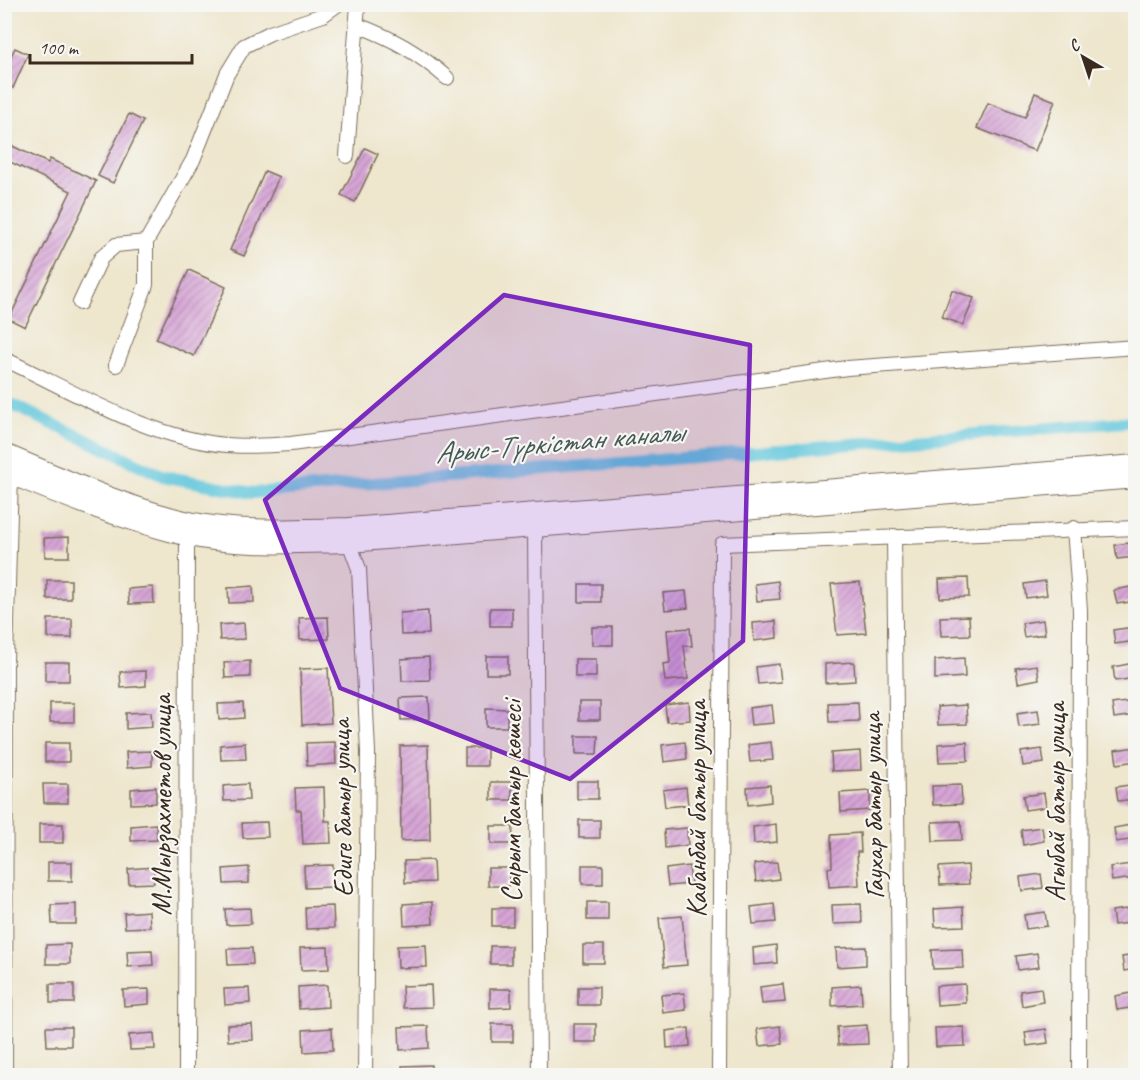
<svg xmlns="http://www.w3.org/2000/svg" width="1140" height="1080" font-family="Caveat,sans-serif">
	<defs>
		<pattern id="building-hatch" width="6" height="6" patternUnits="userSpaceOnUse" patternTransform="scale(1.5)"><rect width="6" height="6" fill="#d7a5d7"/><path d="M-1 1l2-2M0 6l6-6M5 7l2-2" fill="none" stroke="#b087ae"/></pattern>
	</defs>
	<rect width="100%" height="100%" fill="#f6f6f2"/>
	<filter id="ink" filterUnits="userSpaceOnUse"><feTurbulence type="fractalNoise" baseFrequency=".0167" numOctaves="2"/><feDisplacementMap in="SourceGraphic" scale="12" xChannelSelector="R" yChannelSelector="G"/><feConvolveMatrix kernelMatrix="1 2 1 2 8 2 1 2 1" color-interpolation-filters="sRGB"/></filter>
	<filter id="wash" filterUnits="userSpaceOnUse"><feTurbulence type="fractalNoise" baseFrequency=".008" numOctaves="4" result="noise"/><feDisplacementMap in="SourceGraphic" scale="24" xChannelSelector="R" yChannelSelector="G"/><feGaussianBlur stdDeviation="1.35" result="paint"/><feColorMatrix in="noise" values="0 0 0 0 0 0 0 0 0 0 0 0 0 0 0 0 0 1.4 0 .05"/><feComposite in="paint" operator="in"/></filter>
	<g filter="url(#wash)">
		<rect width="100%" height="100%" fill="#eee6cd"/>
		<g fill="none" stroke-linecap="round" stroke-linejoin="round">
			<polyline stroke="#5fc6dc" stroke-width="12" points="4,401 163,476 252,493 1136,421"/>
		</g>
		<g id="blocks">
			<g fill="url(#building-hatch)">
				<polygon points="15,48 28,54 13,88 4,84 4,70"/>
				<polygon points="1035,93 1055,101 1035,151 977,128 988,103 1025,117"/>
				<polygon points="129,114 143,121 113,183 98,176"/>
				<polygon points="4,142 48,163 50,159 96,181 25,327 9,319 71,191 4,159"/>
				<polygon points="365,148 378,154 355,202 341,195"/>
				<polygon points="265,171 279,177 244,256 230,250"/>
				<polygon points="189,270 226,287 194,356 156,339"/>
				<polygon points="952,290 974,298 963,325 942,317"/>
				<polygon points="69,537 69,557 45,557 44,538"/>
				<polygon points="1136,542 1136,557 1117,559 1115,545"/>
				<polygon points="968,578 969,597 940,598 939,579"/>
				<rect x="47" y="580" width="24" height="19"/>
				<polygon points="778,581 780,599 757,601 755,584"/>
				<polygon points="1045,581 1047,595 1026,598 1024,584"/>
				<polygon points="860,582 866,633 837,635 831,584"/>
				<rect x="579" y="584" width="22" height="18"/>
				<polygon points="253,586 254,602 229,603 228,588"/>
				<polygon points="1136,586 1136,601 1117,604 1114,590"/>
				<polygon points="153,587 154,603 129,604 128,589"/>
				<polygon points="686,591 688,608 665,610 663,593"/>
				<rect x="490" y="608" width="22" height="18"/>
				<polygon points="428,611 429,634 401,635 400,613"/>
				<polygon points="969,616 970,635 941,636 940,617"/>
				<polygon points="328,617 329,639 300,640 299,618"/>
				<rect x="48" y="619" width="24" height="19"/>
				<polygon points="1043,620 1045,634 1024,637 1022,623"/>
				<polygon points="776,621 777,638 754,641 753,623"/>
				<polygon points="244,623 245,639 220,640 219,625"/>
				<rect x="592" y="627" width="21" height="18"/>
				<polygon points="1134,627 1136,641 1115,644 1113,630"/>
				<polygon points="690,628 692,646 684,646 688,679 665,681 663,664 670,663 667,630"/>
				<rect x="486" y="656" width="22" height="18"/>
				<polygon points="429,657 430,680 402,681 401,659"/>
				<polygon points="964,658 965,677 935,679 935,660"/>
				<rect x="575" y="659" width="21" height="18"/>
				<polygon points="250,661 250,677 225,678 224,663"/>
				<rect x="45" y="662" width="24" height="19"/>
				<polygon points="854,662 855,681 825,683 825,664"/>
				<polygon points="1134,663 1136,678 1115,681 1113,667"/>
				<polygon points="779,664 781,682 758,684 756,667"/>
				<polygon points="1037,665 1039,679 1018,683 1016,668"/>
				<polygon points="328,668 331,723 302,725 300,669"/>
				<polygon points="146,671 146,686 121,688 120,672"/>
				<polygon points="429,697 430,719 401,720 400,698"/>
				<polygon points="1133,701 1135,715 1114,718 1112,704"/>
				<rect x="579" y="702" width="21" height="18"/>
				<polygon points="689,702 690,720 667,722 665,705"/>
				<polygon points="858,702 859,721 829,722 828,703"/>
				<rect x="50" y="703" width="24" height="19"/>
				<polygon points="243,703 244,718 219,720 218,704"/>
				<polygon points="772,705 774,723 751,725 749,708"/>
				<polygon points="966,705 967,724 938,725 937,707"/>
				<polygon points="486,708 507,709 507,727 486,727"/>
				<polygon points="1038,710 1040,724 1019,727 1017,713"/>
				<polygon points="151,712 152,727 126,729 126,713"/>
				<polygon points="576,736 598,736 597,754 576,754"/>
				<polygon points="335,742 336,764 307,766 306,743"/>
				<polygon points="685,742 687,759 664,762 662,745"/>
				<polygon points="771,742 773,760 750,762 748,745"/>
				<polygon points="967,742 968,761 939,762 938,744"/>
				<rect x="45" y="743" width="24" height="19"/>
				<polygon points="245,743 246,759 221,760 220,745"/>
				<polygon points="428,745 430,840 401,841 400,746"/>
				<polygon points="1136,747 1136,761 1117,764 1115,750"/>
				<rect x="465" y="748" width="22" height="18"/>
				<polygon points="1042,749 1044,763 1023,766 1021,752"/>
				<polygon points="152,751 152,766 127,768 126,752"/>
				<polygon points="860,751 861,770 832,771 831,753"/>
				<rect x="577" y="781" width="21" height="18"/>
				<rect x="491" y="782" width="21" height="18"/>
				<polygon points="43,784 68,784 68,803 44,803"/>
				<polygon points="248,784 249,800 224,801 223,786"/>
				<polygon points="1136,784 1136,799 1118,801 1116,787"/>
				<polygon points="770,785 771,802 748,805 747,787"/>
				<polygon points="961,785 962,804 933,805 932,786"/>
				<polygon points="156,787 156,803 131,804 131,789"/>
				<polygon points="324,787 325,821 330,821 331,843 303,844 301,810 296,810 295,788"/>
				<polygon points="686,787 688,805 665,807 663,790"/>
				<polygon points="870,791 870,810 841,812 840,793"/>
				<polygon points="1044,793 1046,807 1025,810 1023,796"/>
				<rect x="579" y="820" width="21" height="18"/>
				<polygon points="961,821 962,840 933,841 932,822"/>
				<polygon points="267,822 268,837 243,838 242,823"/>
				<rect x="39" y="824" width="24" height="19"/>
				<polygon points="156,824 157,840 131,841 131,826"/>
				<polygon points="776,824 777,842 754,844 753,827"/>
				<polygon points="1136,824 1136,839 1116,842 1114,828"/>
				<polygon points="491,826 513,826 512,844 491,844"/>
				<polygon points="1042,827 1044,841 1023,845 1021,830"/>
				<polygon points="687,828 688,845 665,848 664,830"/>
				<polygon points="860,833 861,852 857,852 859,885 829,887 828,868 832,867 831,835"/>
				<polygon points="433,860 434,882 405,883 404,861"/>
				<rect x="48" y="862" width="24" height="19"/>
				<polygon points="777,862 779,879 756,882 754,864"/>
				<polygon points="1131,864 1133,878 1112,881 1110,867"/>
				<polygon points="333,865 334,887 305,888 304,866"/>
				<rect x="582" y="865" width="21" height="19"/>
				<polygon points="968,865 969,884 940,885 939,867"/>
				<polygon points="689,866 691,884 668,886 666,869"/>
				<polygon points="154,867 154,883 129,884 128,869"/>
				<polygon points="249,867 249,883 224,884 223,869"/>
				<rect x="488" y="868" width="21" height="18"/>
				<polygon points="1041,874 1043,888 1022,891 1020,877"/>
				<polygon points="432,902 433,924 404,926 403,904"/>
				<rect x="587" y="902" width="21" height="18"/>
				<polygon points="76,904 76,924 52,924 51,905"/>
				<polygon points="774,904 776,922 753,924 751,907"/>
				<polygon points="861,904 862,923 833,924 832,905"/>
				<polygon points="333,906 334,928 306,929 305,907"/>
				<polygon points="963,907 964,926 935,927 934,909"/>
				<polygon points="250,908 251,924 226,925 225,909"/>
				<rect x="492" y="908" width="21" height="18"/>
				<polygon points="1133,908 1135,922 1114,925 1112,911"/>
				<polygon points="149,911 150,927 125,928 124,913"/>
				<polygon points="1045,912 1047,926 1026,929 1024,915"/>
				<polygon points="682,916 687,965 664,967 659,918"/>
				<polygon points="70,944 70,964 46,964 46,945"/>
				<polygon points="426,945 427,967 398,968 397,946"/>
				<rect x="583" y="945" width="21" height="18"/>
				<polygon points="776,945 777,963 754,965 753,948"/>
				<rect x="490" y="946" width="21" height="18"/>
				<polygon points="328,947 329,969 301,970 300,948"/>
				<polygon points="866,947 866,965 837,967 836,948"/>
				<polygon points="252,948 253,964 228,965 227,949"/>
				<polygon points="962,949 963,968 933,969 932,950"/>
				<polygon points="152,950 153,965 128,967 127,951"/>
				<polygon points="1037,953 1039,967 1018,970 1016,956"/>
				<polygon points="1136,955 1136,969 1124,971 1122,957"/>
				<rect x="50" y="984" width="24" height="19"/>
				<polygon points="783,984 785,1002 762,1004 760,987"/>
				<polygon points="965,984 966,1003 937,1005 936,986"/>
				<polygon points="327,985 328,1007 299,1009 298,987"/>
				<polygon points="431,985 432,1007 403,1008 402,986"/>
				<polygon points="861,985 862,1004 832,1006 832,987"/>
				<rect x="578" y="987" width="21" height="18"/>
				<polygon points="249,988 250,1003 225,1005 224,989"/>
				<polygon points="1041,988 1043,1002 1022,1006 1020,991"/>
				<polygon points="149,989 149,1004 124,1006 123,990"/>
				<polygon points="490,989 511,989 511,1007 490,1008"/>
				<polygon points="1136,992 1136,1007 1117,1010 1115,996"/>
				<polygon points="684,993 686,1010 663,1013 661,995"/>
				<polygon points="252,1024 253,1040 228,1041 227,1025"/>
				<rect x="492" y="1024" width="21" height="18"/>
				<rect x="574" y="1024" width="22" height="18"/>
				<polygon points="867,1025 868,1044 838,1045 837,1027"/>
				<polygon points="428,1026 429,1048 400,1050 399,1027"/>
				<polygon points="780,1026 782,1044 759,1046 757,1029"/>
				<polygon points="46,1027 71,1027 71,1046 47,1046"/>
				<polygon points="964,1027 965,1046 936,1047 935,1028"/>
				<polygon points="332,1028 333,1050 304,1052 303,1030"/>
				<polygon points="689,1028 690,1046 667,1048 666,1031"/>
				<polygon points="1046,1029 1048,1043 1027,1046 1025,1032"/>
				<polygon points="154,1033 155,1049 130,1050 129,1035"/>
				<polygon points="431,1065 431,1076 403,1076 402,1066"/>
			</g>
		</g>
	</g>
	<g filter="url(#ink)">
		<use href="#blocks" fill-opacity="0" stroke="#7a6c5b" stroke-width="1.5"/>
		<g fill="none" stroke-linecap="round" stroke-linejoin="round">
			<defs>
				<g id="minor">
					<path d="M357,25C394,39 417,52 447,78"/>
					<polyline points="347,156 358,4"/>
					<polyline points="80,303 101,258 116,245 146,242"/>
					<path d="M4,359C75,392 148,438 227,445C248,447 270,445 291,444L847,368L1136,347"/>
					<polyline points="116,365 146,285 146,242 193,160 227,74 244,46 270,33 323,15 338,4"/>
					<polyline points="535,527 539,1076"/>
					<polyline points="1074,528 1080,610 1079,1076"/>
					<polyline points="894,536 900,1076"/>
					<polyline points="349,542 359,569 368,752 365,1076"/>
					<polyline points="5,1076 6,660 11,474"/>
					<polyline points="186,1076 187,535"/>
					<polyline points="719,1076 722,544 1136,528"/>
				</g>
				<g id="highway">
					<path d="M4,454C64,479 126,508 189,522C241,533 296,529 349,528L1136,465"/>
					<path d="M4,471C62,496 124,520 185,535C238,547 295,543 349,542L1136,478"/>
				</g>
			</defs>
			<use href="#minor" stroke="#7a6c5b" stroke-width="16"/>
			<use href="#highway" stroke="#7a6c5b" stroke-width="22"/>
			<use href="#minor" stroke="#fff" stroke-width="14"/>
			<use href="#highway" stroke="#fff" stroke-width="20"/>
		</g>
	</g>
	<path fill="#7b2cbf" fill-opacity="0.2" stroke="#7b2cbf" stroke-width="4.5" stroke-linejoin="round" d="M504,295L750,345L743,641L570,779L340,688L265,500Z"/>
	<g text-anchor="middle" stroke-width="4.5" stroke-linejoin="round" paint-order="stroke">
		<g font-size="28" fill="#3b2a1e" stroke="#f6f6f2">
			<text transform="translate(511 801) rotate(-90)" y="10">Сырым батыр көшесі</text>
			<text transform="translate(1055 802) rotate(-90)" y="10">Агыбай батыр улица</text>
			<text transform="translate(161 805) rotate(-90)" y="10">М.Мырзахметов улица</text>
			<text transform="translate(872 806) rotate(-91)" y="10">Гаухар батыр улица</text>
			<text transform="translate(341 808) rotate(-91)" y="10">Едиге батыр улица</text>
			<text transform="translate(696 809) rotate(-90)" y="10">Кабанбай батыр улица</text>
		</g>
		<g font-size="30" font-style="italic" fill="#465957" stroke="#f6f6f2">
			<text transform="translate(559 442) rotate(-5)" y="10">Арыс-Түркістан каналы</text>
		</g>
	</g>
	<rect width="1140" height="1080" fill="none" stroke="#f6f6f2" stroke-width="24"/>
	<g transform="translate(1083 57) rotate(321)" stroke="#f6f6f2" stroke-width="4.5" paint-order="stroke">
	<path d="M0-4.5L10 22L0 15L-10 22Z" fill="#3b2a1e"/>
	<text y="-9" font-size="16" font-weight="bold" text-anchor="middle" fill="#3b2a1e">С</text>
	</g>
	<path d="M30 54v9h162v-9" fill="none" stroke="#3b2a1e" stroke-width="3"/>
	<text x="39" y="54" font-size="18" fill="#3b2a1e" stroke="#f6f6f2" stroke-width="4.5" paint-order="stroke">100 m</text>
</svg>
